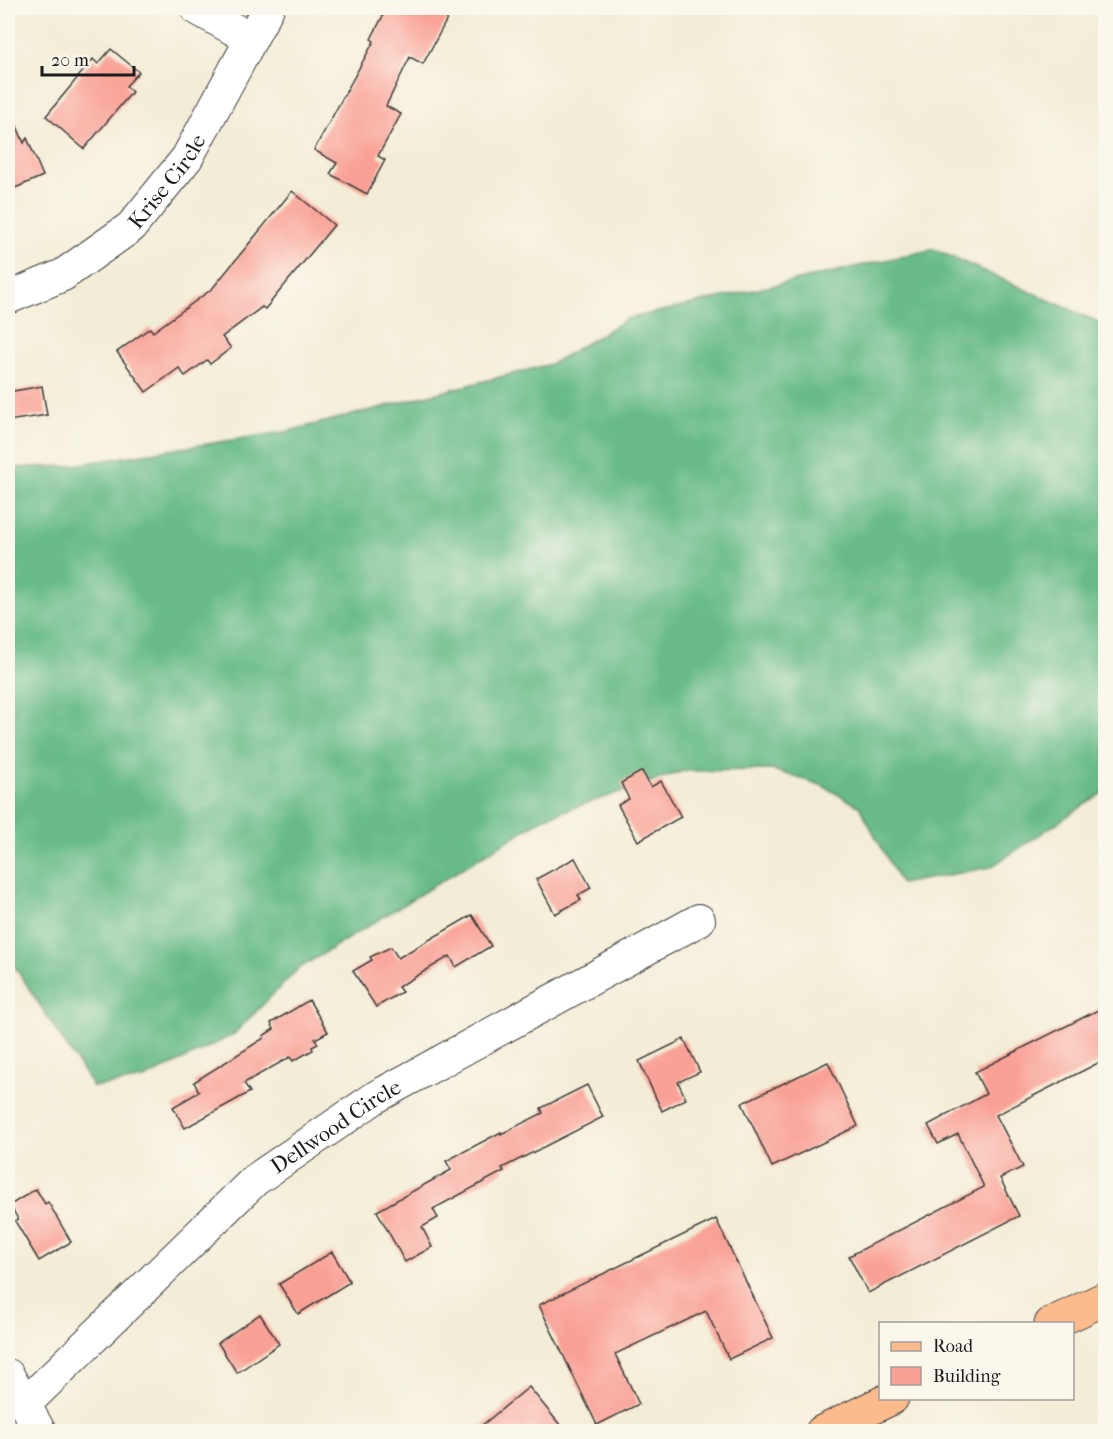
<svg xmlns="http://www.w3.org/2000/svg" width="1113" height="1439" font-family="'IM FELL French Canon',serif">
	<rect width="100%" height="100%" fill="#fbf7ec"/>
	<filter id="ink" filterUnits="userSpaceOnUse"><feTurbulence type="fractalNoise" baseFrequency=".0167" numOctaves="2"/><feDisplacementMap in="SourceGraphic" scale="12" xChannelSelector="R" yChannelSelector="G"/><feConvolveMatrix kernelMatrix="1 2 1 2 8 2 1 2 1" color-interpolation-filters="sRGB"/></filter>
	<filter id="wash" filterUnits="userSpaceOnUse"><feTurbulence type="fractalNoise" baseFrequency=".008" numOctaves="4" result="noise"/><feDisplacementMap in="SourceGraphic" scale="24" xChannelSelector="R" yChannelSelector="G"/><feGaussianBlur stdDeviation="1.35" result="paint"/><feColorMatrix in="noise" values="0 0 0 0 0 0 0 0 0 0 0 0 0 0 0 0 0 1.4 0 .05"/><feComposite in="paint" operator="in"/></filter>
	<g filter="url(#wash)">
		<rect width="100%" height="100%" fill="#f3edd7"/>
		<polygon fill="#68bb88" stroke="#426c52" stroke-width="1.5" points="934,249 1105,325 1105,791 991,867 901,884 859,806 821,785 773,770 683,771 546,817 298,969 233,1035 144,1079 93,1087 8,956 8,468 68,466 289,431 551,364 627,319"/>
		<g id="blocks">
			<g fill="#f9a196">
				<polygon points="387,8 453,8 423,64 410,57 386,106 401,114 378,156 385,160 367,194 330,174 337,163 314,150 374,41 371,39"/>
				<polygon points="111,49 139,72 126,86 132,92 84,149 46,116 93,59 98,64"/>
				<polygon points="8,105 24,143 27,138 43,176 8,191"/>
				<polygon points="292,191 334,225 265,309 262,307 222,337 231,348 210,364 207,360 185,376 179,368 146,392 117,352 150,328 153,332 212,289"/>
				<polygon points="42,386 47,415 8,421 8,392"/>
				<polygon points="642,771 651,787 661,781 681,817 638,841 618,805 629,799 621,783"/>
				<polygon points="575,858 591,888 578,895 581,900 555,914 536,879"/>
				<polygon points="472,915 491,946 456,967 450,956 398,987 402,992 376,1007 353,971 372,960 370,957 391,947 398,958"/>
				<polygon points="309,1000 328,1032 315,1039 318,1044 312,1047 313,1050 293,1061 290,1057 244,1083 250,1092 185,1128 173,1107 199,1092 194,1082 264,1038 263,1036 274,1029 271,1023"/>
				<polygon points="1106,1006 1106,1059 996,1115 1023,1167 1000,1178 1019,1216 868,1293 849,1256 984,1187 958,1134 938,1144 928,1125 986,1094 975,1072"/>
				<polygon points="684,1039 700,1072 678,1082 686,1099 662,1111 639,1061"/>
				<polygon points="828,1062 858,1126 772,1167 742,1103"/>
				<polygon points="587,1085 603,1117 502,1168 504,1171 433,1209 438,1218 422,1227 432,1247 405,1262 377,1211 451,1170 446,1161 501,1132 501,1134 543,1113 541,1108"/>
				<polygon points="36,1189 45,1204 48,1202 71,1242 39,1261 15,1221 18,1219 10,1205"/>
				<polygon points="716,1219 773,1338 729,1359 706,1311 615,1354 639,1404 597,1425 539,1305"/>
				<polygon points="332,1252 350,1282 298,1314 279,1284"/>
				<polygon points="260,1314 279,1344 237,1373 218,1343"/>
				<polygon points="529,1387 565,1431 475,1431"/>
			</g>
		</g>
	</g>
	<g filter="url(#ink)">
		<use href="#blocks" fill-opacity="0" stroke="#3c3b38" stroke-width="1.5"/>
		<g fill="none" stroke-linecap="round" stroke-linejoin="round">
			<defs>
				<g id="minor">
					<polyline points="196,8 251,39"/>
					<path id="s1" d="M8,298L63,275L131,227L187,158L268,8"/>
					<polyline points="8,1375 40,1432"/>
					<path id="s2" d="M25,1404L255,1180L376,1097L699,920"/>
				</g>
				<g id="major">
					<polyline points="1051,1324 1106,1298"/>
					<polyline points="822,1432 892,1398"/>
				</g>
			</defs>
			<use href="#minor" stroke="#3c3b38" stroke-width="34"/>
			<use href="#major" stroke="#3c3b38" stroke-width="35"/>
			<use href="#minor" stroke="#fff" stroke-width="32"/>
			<use href="#major" stroke="#fbbb8d" stroke-width="33"/>
		</g>
	</g>
	<g text-anchor="middle" stroke-width="6" stroke-linejoin="round" paint-order="stroke">
		<g font-size="22" fill="#1c1c1c" stroke="#fbf7ec">
			<text dy="8" stroke="none"><textPath href="#s1" startOffset="201">Krise Circle</textPath></text>
			<text dy="8" stroke="none"><textPath href="#s2" startOffset="418">Dellwood Circle</textPath></text>
		</g>
	</g>
	<rect width="1113" height="1439" fill="none" stroke="#fbf7ec" stroke-width="30"/>
	<rect x="879" y="1322" width="195" height="78" fill="#fbf7ec" stroke="#a29f99" stroke-width="1.5"/>
	<rect x="891" y="1342" width="30" height="9" fill="#fbbb8d" stroke="#a29f99" stroke-width="1.5"/>
	<text x="933" y="1352" font-size="18" fill="#1c1c1c">Road</text>
	<rect x="891" y="1367" width="30" height="18" fill="#f9a196" stroke="#a29f99" stroke-width="1.5"/>
	<text x="933" y="1382" font-size="18" fill="#1c1c1c">Building</text>
	<path d="M42 66v9h92v-9" fill="none" stroke="#1c1c1c" stroke-width="3"/>
	<text x="51" y="66" font-size="18" fill="#1c1c1c" stroke="#fbf7ec" stroke-width="4.5" paint-order="stroke">20 m</text>
</svg>
